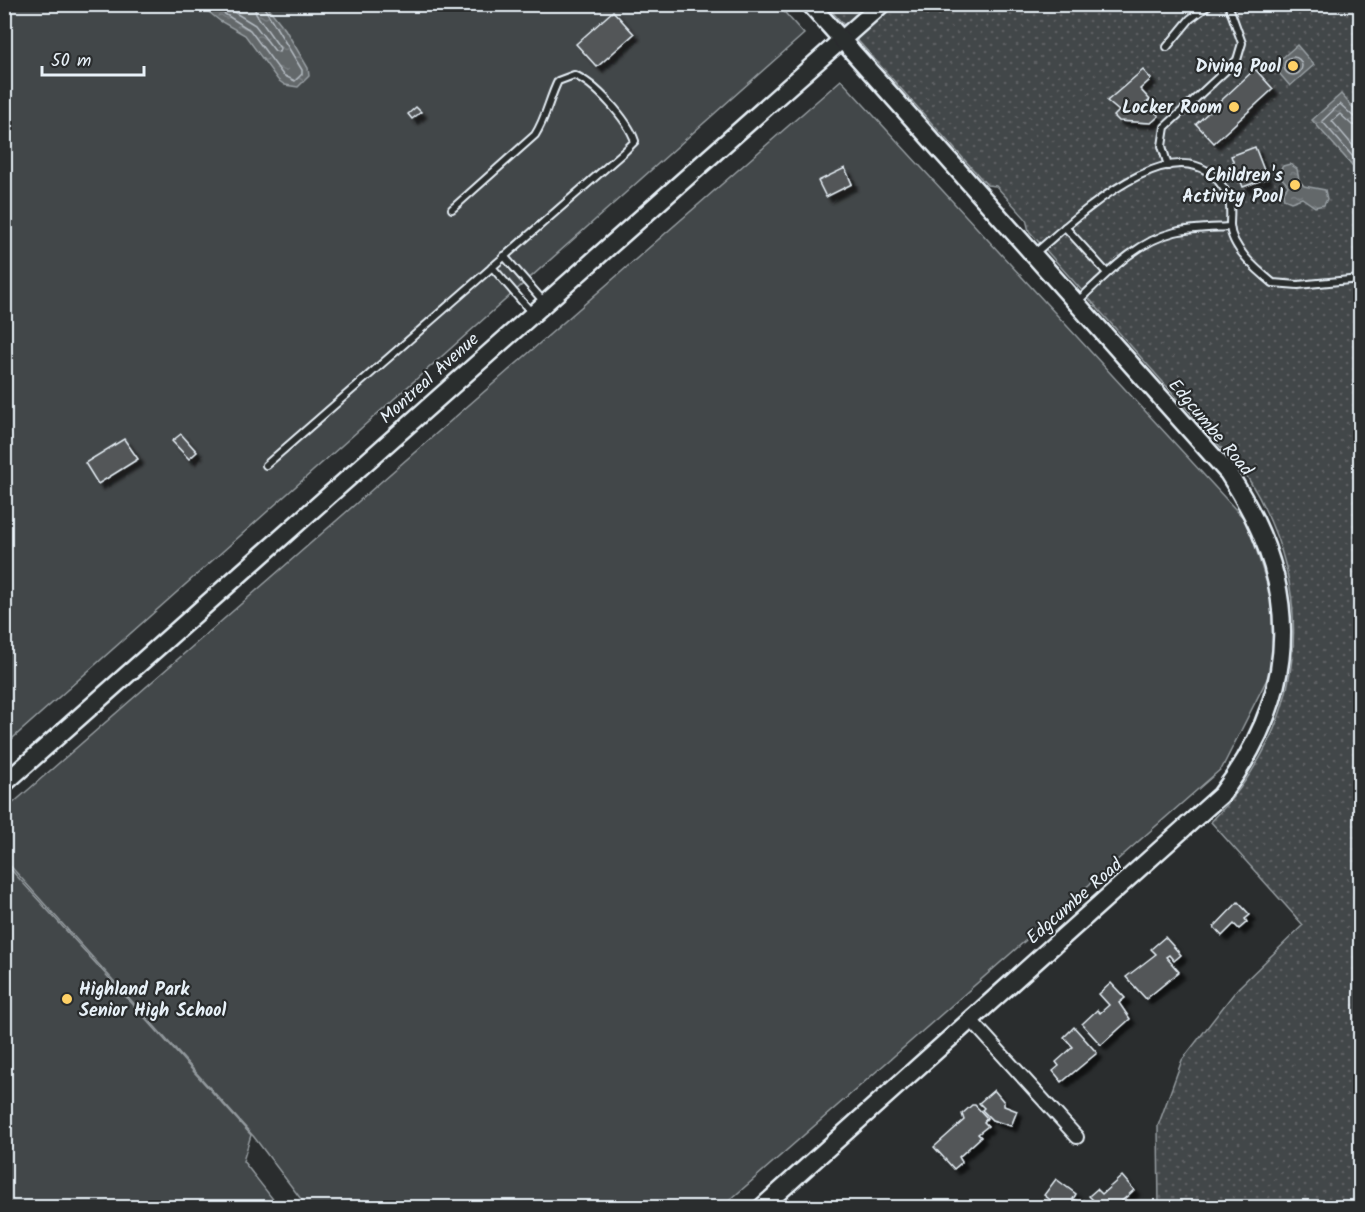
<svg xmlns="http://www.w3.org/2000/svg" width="1365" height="1212" font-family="Kalam,sans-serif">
	<defs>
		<pattern id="park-dots" width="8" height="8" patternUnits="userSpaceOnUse" patternTransform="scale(1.5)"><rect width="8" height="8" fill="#424648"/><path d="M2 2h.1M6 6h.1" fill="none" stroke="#5d6163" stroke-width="1.8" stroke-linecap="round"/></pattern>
		<pattern id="water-ripples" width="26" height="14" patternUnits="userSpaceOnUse" patternTransform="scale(1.5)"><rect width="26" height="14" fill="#63686b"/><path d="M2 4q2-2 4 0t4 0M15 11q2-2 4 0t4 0" fill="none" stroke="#797e81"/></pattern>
		<filter id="shadow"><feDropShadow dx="5.5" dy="5.5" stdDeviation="1.5" flood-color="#0009"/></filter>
	</defs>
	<rect width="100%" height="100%" fill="#2a2d2e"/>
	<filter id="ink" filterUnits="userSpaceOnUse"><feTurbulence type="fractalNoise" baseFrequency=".0167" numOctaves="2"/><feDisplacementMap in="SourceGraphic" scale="12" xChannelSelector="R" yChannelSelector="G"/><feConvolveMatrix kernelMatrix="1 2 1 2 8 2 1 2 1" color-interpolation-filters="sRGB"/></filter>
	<g filter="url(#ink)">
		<g fill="#424648" stroke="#959ca0" stroke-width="1.5">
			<polygon points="5,5 778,5 804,34 5,745"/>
			<polygon points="841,80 1248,523 1272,600 1273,667 1222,768 722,1207 307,1207 254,1137 5,860 4,811"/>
			<polygon points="5,863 251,1135 243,1161 279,1207 5,1207"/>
		</g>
		<path fill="url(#park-dots)" stroke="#959ca0" stroke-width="1.5" d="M826,5H1360V1207H1159L1158,1126L1182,1060L1238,988L1303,925L1211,822C1307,724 1319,595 1248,478L1029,231L1026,219L996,186L987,185Z"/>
		<g fill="url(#water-ripples)" stroke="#989fa3" stroke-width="1.5">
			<polygon points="200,5 266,5 285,29 308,68 309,76 298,87 285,85 278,80 245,35 220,21"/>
			<polygon points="1297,45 1314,65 1290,86 1273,66"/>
			<polygon points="1341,94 1360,116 1360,174 1312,120"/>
			<path d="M1290,164L1297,169L1299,180L1304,186L1325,190L1327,199L1324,205L1315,207L1302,198L1291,202L1284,199L1283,193L1288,186C1284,178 1274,176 1283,166Z"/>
		</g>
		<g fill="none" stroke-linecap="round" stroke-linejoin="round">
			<g stroke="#b3bac0" stroke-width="1.5">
				<polyline points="209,4 250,30 283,75 295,81 302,74 302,70 262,4"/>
				<polyline points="221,4 255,25 275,51 279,52 280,48 256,14 254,4"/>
				<circle cx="1293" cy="66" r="9"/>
				<polyline points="1360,119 1354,117 1340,104 1322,121 1360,165"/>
				<polyline points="1360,126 1352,125 1340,114 1332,121 1360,154"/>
			</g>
		</g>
		<g fill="#535759" stroke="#e8f1f8" stroke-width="1.5" filter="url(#shadow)">
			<polygon points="613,11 634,34 597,67 576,44"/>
			<polygon points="1255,69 1273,89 1214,143 1196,124"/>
			<polygon points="1143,70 1151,79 1140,89 1150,100 1146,103 1159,116 1151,123 1119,121 1114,116 1119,111 1107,101"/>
			<polygon points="416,107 421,112 412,119 408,114"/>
			<polygon points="1255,147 1267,178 1243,187 1231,156"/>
			<polygon points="845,168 852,184 826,197 818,181"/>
			<polygon points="181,434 197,452 189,459 172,441"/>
			<polygon points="124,439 138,459 98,484 85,463"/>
			<polygon points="1238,902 1250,915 1245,919 1247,922 1239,929 1234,924 1222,936 1214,927"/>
			<polygon points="1165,937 1181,955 1174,961 1169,955 1166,957 1179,972 1146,999 1126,977 1156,954 1151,949"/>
			<polygon points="1111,983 1125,998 1119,1003 1130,1019 1101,1045 1082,1024 1097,1010 1100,1013 1109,1005 1099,994"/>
			<polygon points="1074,1027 1097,1053 1062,1082 1053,1071 1059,1066 1056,1062 1073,1047 1064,1037"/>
			<polygon points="994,1090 1004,1102 1004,1106 1017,1111 1011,1126 992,1120 982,1110 984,1108 979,1103"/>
			<polygon points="972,1105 975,1105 987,1118 984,1122 988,1126 978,1134 981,1137 959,1157 962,1162 954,1169 934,1147 964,1120 962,1114"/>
			<polygon points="1122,1176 1134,1190 1114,1208 1061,1208 1044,1195 1056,1179 1076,1194 1073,1199 1081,1203 1084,1200 1089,1206 1094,1201 1089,1196 1097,1189 1102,1194"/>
		</g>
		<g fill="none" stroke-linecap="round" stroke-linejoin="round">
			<defs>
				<g id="lane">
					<polyline points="1167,47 1190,19 1210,4"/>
					<polyline points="1168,166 1162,146 1165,127 1237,60 1242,43 1228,4"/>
					<polyline points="1065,227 1107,273"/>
					<path d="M1034,254C1074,220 1184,112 1227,194C1232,203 1230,216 1230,225C1231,248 1257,270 1273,283L1298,285L1360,279"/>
					<polyline points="504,256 544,302"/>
					<polyline points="492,267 532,313"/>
					<path d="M1078,301C1106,275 1135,242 1175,232C1192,228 1212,228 1230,227"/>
					<path d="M266,465L625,151L635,141C628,120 595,83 574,75L558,81C549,99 546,118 535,135L452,209"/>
				</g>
				<polyline id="street" points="970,1019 1077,1137"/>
				<g id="secondary">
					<polyline points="4,784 882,4"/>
					<path d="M761,1208L1221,795C1302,689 1301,583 1228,473L810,4"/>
				</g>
			</defs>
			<use href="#lane" stroke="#e8f1f8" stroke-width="10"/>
			<use href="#street" stroke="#e8f1f8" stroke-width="16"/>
			<use href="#secondary" stroke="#e8f1f8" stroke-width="21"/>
			<use href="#lane" stroke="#2a2d2e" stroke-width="6"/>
			<use href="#street" stroke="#2a2d2e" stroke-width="12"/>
			<use href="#secondary" stroke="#2a2d2e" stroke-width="16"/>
		</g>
	</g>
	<g fill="#ffd166" stroke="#2a2d2e" stroke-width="2">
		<circle cx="1293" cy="66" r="6"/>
		<circle cx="1234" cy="107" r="6"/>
		<circle cx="1295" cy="185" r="6"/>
		<circle cx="67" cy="999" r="6"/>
	</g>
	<g text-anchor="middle" stroke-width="4.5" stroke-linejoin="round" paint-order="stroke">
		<g font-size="18" font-weight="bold" fill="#e8f1f8" stroke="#2a2d2e" text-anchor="end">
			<text x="1281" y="72">Diving Pool</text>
			<text x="1222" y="113">Locker Room</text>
			<text x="1283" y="181">Children's<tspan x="1283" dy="21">Activity Pool</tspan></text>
			<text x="79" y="995" text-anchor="start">Highland Park<tspan x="79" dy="21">Senior High School</tspan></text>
		</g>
		<g font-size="18" fill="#e8f1f8" stroke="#2a2d2e">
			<text transform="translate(429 378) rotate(-42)" y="6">Montreal Avenue</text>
			<text transform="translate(1211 427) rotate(50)" y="6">Edgcumbe Road</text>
			<text transform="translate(1074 901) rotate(-41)" y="6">Edgcumbe Road</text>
		</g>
	</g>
	<rect width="1365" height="1212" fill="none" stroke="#2a2d2e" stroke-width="24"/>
	<rect x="12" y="12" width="1341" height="1188" fill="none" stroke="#e8f1f8" stroke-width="2" filter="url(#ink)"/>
	<path d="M42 66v9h102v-9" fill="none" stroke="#e8f1f8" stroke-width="3"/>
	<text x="51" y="66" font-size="18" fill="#e8f1f8" stroke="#2a2d2e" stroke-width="4.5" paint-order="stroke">50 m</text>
</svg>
